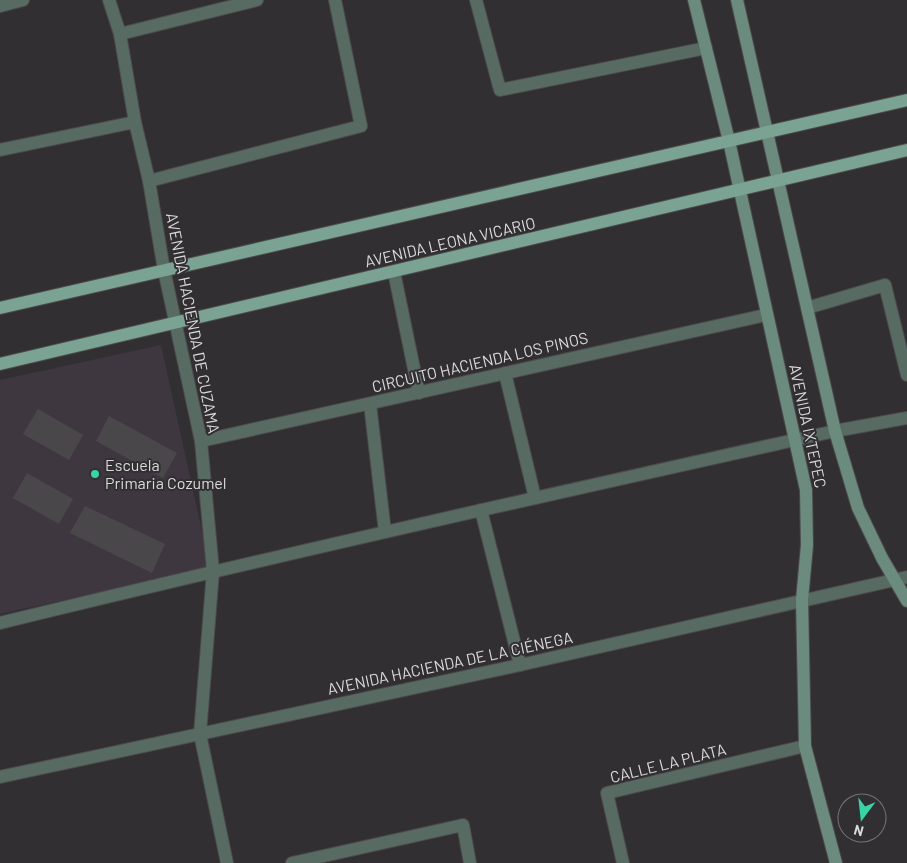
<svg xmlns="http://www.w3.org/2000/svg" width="907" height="863" font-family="Barlow,sans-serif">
	<rect width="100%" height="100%" fill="#322f32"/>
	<polygon fill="#3e373f" points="161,345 210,568 0,614 0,380"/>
	<g fill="#4a474a">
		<polygon points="38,409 83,435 69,460 23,434"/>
		<polygon points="109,416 177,453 163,478 96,441"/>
		<polygon points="27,473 73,499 59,524 13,498"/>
		<polygon points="85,506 165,544 152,573 70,533"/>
	</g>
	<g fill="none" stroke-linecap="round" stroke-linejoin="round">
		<defs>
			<g id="street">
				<polyline points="109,0 120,34 135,122 149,181 164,270 201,441 213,571 200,734 227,863"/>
				<polyline points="476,0 500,90 706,48"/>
				<polyline points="0,6 23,0"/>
				<polyline points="120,34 257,0"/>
				<polyline points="0,150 135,122"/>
				<polyline points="149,181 361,126 335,0"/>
				<polyline points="394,272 419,393"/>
				<polyline points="807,308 885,285 907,375"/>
				<polyline points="505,373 535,498"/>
				<polyline points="370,404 385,532"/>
				<polyline points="201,441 766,315"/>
				<polyline points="481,510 520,665"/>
				<path d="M0,623C278,555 556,493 835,431L907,418"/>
				<polyline points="0,777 520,665 907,577"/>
				<polyline points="292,863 463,825 470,863"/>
				<polyline points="623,863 607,793 805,746"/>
			</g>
			<g id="secondary">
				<polyline points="694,0 729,141 806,490 807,545 802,600 805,746 836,863"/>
				<polyline points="737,0 835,431 858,508 882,558 907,601"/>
			</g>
			<g id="primary">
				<polyline points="0,308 907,100"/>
				<polyline points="0,364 907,150"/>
			</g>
		</defs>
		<use href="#street" stroke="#4d4a4d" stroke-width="14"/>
		<use href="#secondary" stroke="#4d4a4d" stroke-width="14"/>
		<use href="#primary" stroke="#4d4a4d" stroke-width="14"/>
		<use href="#street" stroke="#576b62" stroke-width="12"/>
		<use href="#secondary" stroke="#6b8b7e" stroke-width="12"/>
		<use href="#primary" stroke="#7aa393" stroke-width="12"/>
	</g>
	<circle fill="#39d4a5" stroke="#322f32" stroke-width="2" cx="95" cy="474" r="5"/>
	<g text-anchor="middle" stroke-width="4" stroke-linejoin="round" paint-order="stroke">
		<g font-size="16" fill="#dbdadb" stroke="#322f32">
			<text transform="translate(450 242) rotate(-13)" y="6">AVENIDA LEONA VICARIO</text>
			<text transform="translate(193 323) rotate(79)" y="6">AVENIDA HACIENDA DE CUZAMA</text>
			<text transform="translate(480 362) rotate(-13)" y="6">CIRCUITO HACIENDA LOS PINOS</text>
			<text transform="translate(808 426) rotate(78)" y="6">AVENIDA IXTEPEC</text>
			<text transform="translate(450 663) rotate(-12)" y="6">AVENIDA HACIENDA DE LA CIÉNEGA</text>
			<text transform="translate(668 763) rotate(-14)" y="6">CALLE LA PLATA</text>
		</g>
		<g font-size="16" fill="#dbdadb" stroke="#322f32" text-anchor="start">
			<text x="105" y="471">Escuela<tspan x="105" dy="18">Primaria Cozumel</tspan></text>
		</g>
	</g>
	<g transform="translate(862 818) rotate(195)"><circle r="24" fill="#322f32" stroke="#767376"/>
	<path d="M0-4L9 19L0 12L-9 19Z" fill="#39d4a5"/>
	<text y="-8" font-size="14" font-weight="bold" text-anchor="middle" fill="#dbdadb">N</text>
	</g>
</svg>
